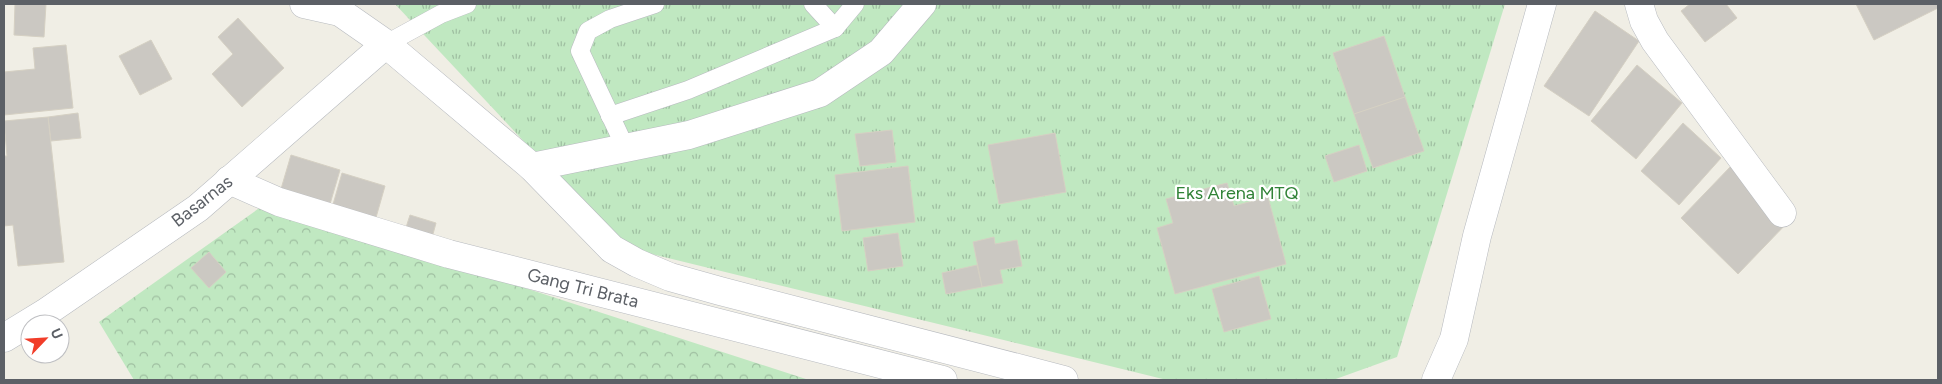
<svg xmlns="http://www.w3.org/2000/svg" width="1942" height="384" font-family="Figtree,sans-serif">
	<defs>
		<pattern id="grass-tufts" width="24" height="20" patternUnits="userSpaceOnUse" patternTransform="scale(1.25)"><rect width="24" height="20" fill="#c0e8c1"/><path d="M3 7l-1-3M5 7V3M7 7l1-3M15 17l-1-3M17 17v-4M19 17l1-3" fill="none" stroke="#9fbfa1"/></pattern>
		<pattern id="forest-crowns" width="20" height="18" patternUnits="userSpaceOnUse" patternTransform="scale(1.25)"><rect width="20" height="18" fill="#c0e8c1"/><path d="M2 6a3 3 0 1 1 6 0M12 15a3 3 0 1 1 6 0" fill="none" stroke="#9fbfa1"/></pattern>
	</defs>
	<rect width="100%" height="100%" fill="#f0eee5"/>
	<polygon fill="url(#grass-tufts)" points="395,4 1505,4 1397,357 1333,380 1167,380 623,247"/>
	<polygon fill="url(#forest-crowns)" points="265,204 809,380 134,380 99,322"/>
	<g fill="#cbc8c2" stroke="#d5d0c3">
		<polygon points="15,4 46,4 44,37 14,35"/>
		<polygon points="1690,4 1726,4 1737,18 1705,42 1681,11"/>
		<polygon points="1856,4 1938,4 1938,8 1874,40"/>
		<polygon points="1595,11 1639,41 1589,116 1544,86"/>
		<polygon points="238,18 284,68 242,107 212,74 233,54 218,37"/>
		<polygon points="1384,36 1405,97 1354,114 1333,53"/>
		<polygon points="151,40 172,79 140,95 119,56"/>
		<polygon points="66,45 73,108 4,115 4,72 35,69 33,48"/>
		<polygon points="1637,65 1682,103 1636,159 1591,121"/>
		<polygon points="1405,97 1424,151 1373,168 1354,114"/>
		<polygon points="78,113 81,138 51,141 48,117"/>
		<polygon points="48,117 64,262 18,266 13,225 4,226 4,156 7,156 4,121"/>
		<polygon points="1683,123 1721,158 1679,205 1641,171"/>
		<polygon points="892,130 896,162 860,166 855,134"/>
		<polygon points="1055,133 1066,192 999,204 988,145"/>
		<polygon points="1359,145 1367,171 1334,182 1325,156"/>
		<polygon points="291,155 340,170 330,204 281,189"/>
		<polygon points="1732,165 1789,221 1738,274 1681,218"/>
		<polygon points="908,166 915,222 842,231 835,175"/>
		<polygon points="342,173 385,186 375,221 332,208"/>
		<polygon points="1227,183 1234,206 1268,197 1286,264 1175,294 1157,228 1173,223 1166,199"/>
		<polygon points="410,215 436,223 430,245 403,237"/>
		<polygon points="898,233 903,266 868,271 863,238"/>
		<polygon points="994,237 995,244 1017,240 1022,266 1000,270 1003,283 982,287 973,242"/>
		<polygon points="209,252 226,272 209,288 191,268"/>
		<polygon points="977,265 982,287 946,294 942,273"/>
		<polygon points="1259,276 1271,319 1224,332 1212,289"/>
	</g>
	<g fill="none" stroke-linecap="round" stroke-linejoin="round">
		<defs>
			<g id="lane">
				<polyline points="813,4 835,28"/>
				<polyline points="386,44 441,14 467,4"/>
				<polyline points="610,116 688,90 835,28 855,4"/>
				<polyline points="626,149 580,51 588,31 610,19 655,4"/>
			</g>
			<g id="street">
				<polyline points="304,4 340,12 386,44 532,167 612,249 637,263 670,277 720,291 1064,380"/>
				<polyline points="1639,4 1644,21 1655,41 1782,213"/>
				<polyline points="532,167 689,135 820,93 881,52 922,4"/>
				<polyline points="229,180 279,202 449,254 943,380"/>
				<polyline points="4,338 45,313 198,208 386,44"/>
				<polyline points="1436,380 1454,339 1477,236 1542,4"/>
			</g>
		</defs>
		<use href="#lane" stroke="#b7babf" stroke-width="19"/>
		<use href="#street" stroke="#b7babf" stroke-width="29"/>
		<use href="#lane" stroke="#fff" stroke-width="18"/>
		<use href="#street" stroke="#fff" stroke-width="28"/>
	</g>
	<g text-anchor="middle" stroke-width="4.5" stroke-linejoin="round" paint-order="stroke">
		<g font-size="18" fill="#308236" stroke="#fff">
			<text x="1237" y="199">Eks Arena MTQ</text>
		</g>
		<g font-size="18" fill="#5c6066" stroke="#fff">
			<text transform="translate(202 201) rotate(-38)" y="6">Basarnas</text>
			<text transform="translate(583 288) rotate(14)" y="6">Gang Tri Brata</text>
		</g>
	</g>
	<rect width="1942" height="384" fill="none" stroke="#5c6066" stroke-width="10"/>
	<g transform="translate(45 339) rotate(65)"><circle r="24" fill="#ffffff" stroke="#bebfc2"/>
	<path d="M0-4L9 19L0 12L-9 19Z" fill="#f13d29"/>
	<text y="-8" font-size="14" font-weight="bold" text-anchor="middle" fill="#5c6066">U</text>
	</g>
</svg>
